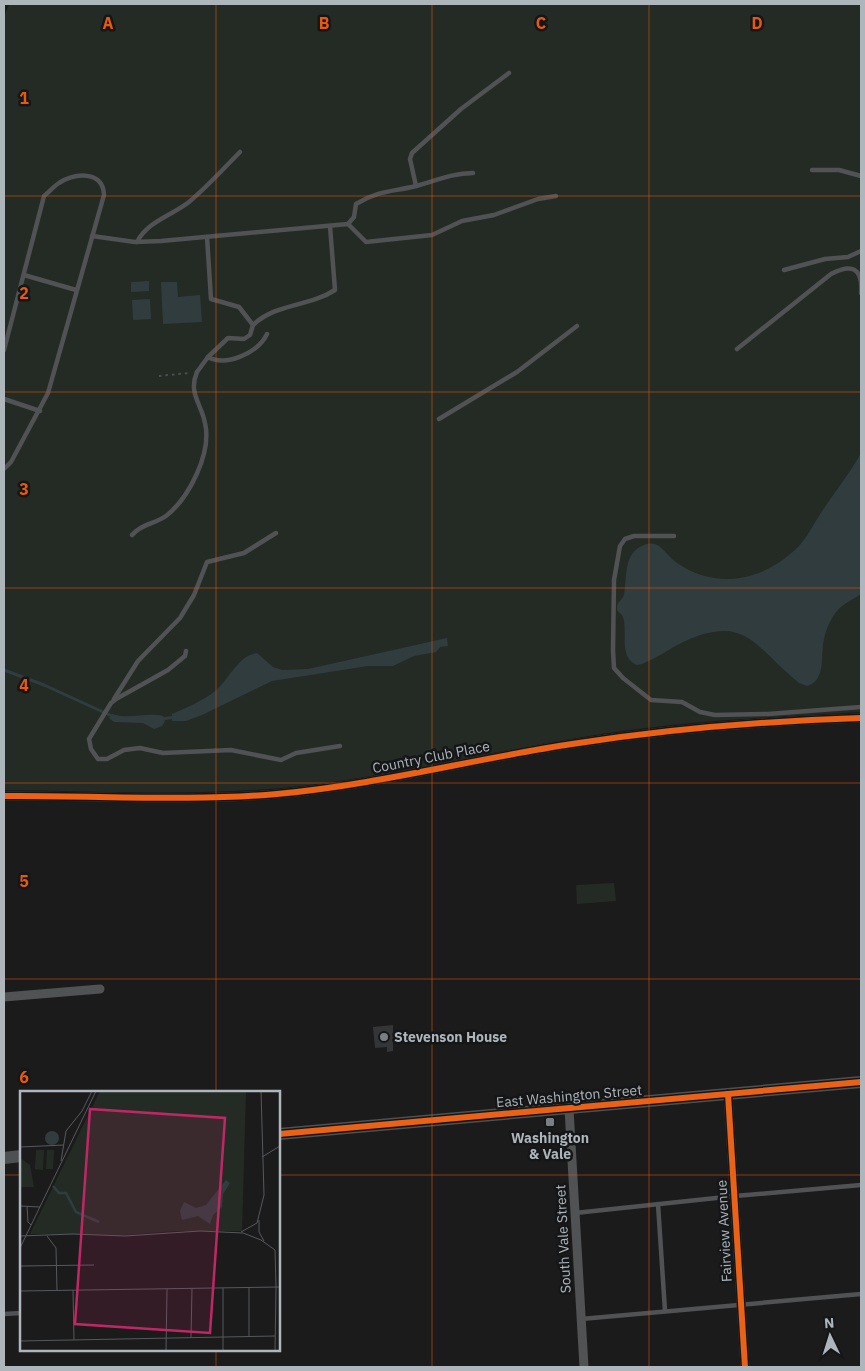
<svg xmlns="http://www.w3.org/2000/svg" width="865" height="1371" font-family="'IBM Plex Sans',sans-serif">
	<rect width="100%" height="100%" fill="#1b1b1c"/>
	<g fill="#242b24">
		<path d="M9,4H861V712C771,717 679,721 589,736C486,752 385,778 281,788C189,796 96,791 4,790V17Z"/>
		<polygon points="614,883 616,901 577,904 576,885"/>
	</g>
	<g fill="#313c3f">
		<polygon points="149,281 149,291 131,292 131,282"/>
		<polygon points="177,282 178,297 200,295 202,322 163,324 161,282"/>
		<polygon points="150,299 151,319 133,320 132,300"/>
		<path d="M861,453V594C852,600 840,605 834,615C828,624 824,635 823,645C821,659 825,681 807,686L799,683C754,647 747,613 683,642C669,649 657,658 642,664L637,665C618,657 628,631 623,617C621,612 617,613 617,608C617,601 622,601 624,595C627,580 623,556 640,547C659,536 664,554 677,563C717,590 761,581 795,550C805,541 812,527 819,516C832,495 849,475 861,453Z"/>
		<path d="M447,638L448,646L440,647L436,652L414,656L393,666H368L272,681L202,715L186,721H172V714C186,708 202,701 214,692C229,680 238,655 257,653L273,667L282,670L308,669Z"/>
		<path d="M112,714C129,720 145,712 163,716L165,721L162,726L154,729L143,723L114,722L109,718Z"/>
	</g>
	<g fill="none" stroke-linecap="round" stroke-linejoin="round">
		<g stroke="#313c3f" stroke-width="3">
			<polyline points="4,670 44,685 114,717"/>
			<polyline points="162,719 175,717"/>
		</g>
	</g>
	<polygon fill="#343536" points="393,1025 393,1051 387,1052 387,1047 375,1048 373,1027"/>
	<g fill="none" stroke-linecap="round" stroke-linejoin="round">
		<polyline stroke="#4b4d4f" stroke-width="2" stroke-dasharray="2.5 4" stroke-linecap="butt" points="159,376 189,373"/>
		<g stroke="#505254" stroke-width="4.5">
			<polyline points="812,170 839,170 861,176"/>
			<polyline points="416,186 410,159 412,153 461,109 509,73"/>
			<path d="M348,224L354,217L356,204C379,190 392,192 416,186C435,181 452,173 473,173"/>
			<polyline points="92,236 135,242 161,241 348,224 366,242 432,235 462,221 494,215 538,199 556,196"/>
			<polyline points="207,237 211,299 239,307 253,325"/>
			<path d="M137,242C148,221 171,216 189,202C207,187 223,169 240,152"/>
			<polyline points="784,270 825,259 848,257 861,251"/>
			<polyline points="24,275 76,290"/>
			<path d="M737,349L831,274C852,263 863,268 861,293"/>
			<path d="M4,350L44,196C49,192 53,187 59,183C75,173 103,170 104,195L48,393L11,462L4,469"/>
			<path d="M208,357L228,338L244,339L250,335L253,325C276,303 309,307 335,290L330,226"/>
			<path d="M197,372L208,357C226,367 258,353 267,334"/>
			<polyline points="4,399 40,411"/>
			<polyline points="439,419 517,372 577,326"/>
			<path d="M132,535C141,524 155,524 166,516C189,498 212,453 205,423C201,403 188,393 197,372"/>
			<polyline points="674,536 634,536 625,539 620,546 614,580 613,650 614,668 623,678 651,700 682,702 700,712 715,715 768,714 861,707"/>
			<polyline points="186,651 185,656 168,670 116,699 111,703 89,739 91,749 98,759 107,759 124,750 140,748 163,753 231,750 281,760 296,753 340,746"/>
			<polyline points="114,699 138,661 180,618 194,595 207,562 244,553 276,533"/>
			<polyline points="658,1204 665,1311"/>
			<polyline points="575,1213 735,1196 861,1185"/>
			<polyline points="4,1314 21,1313"/>
			<polyline points="581,1319 861,1294"/>
		</g>
		<g stroke="#505254" stroke-width="9">
			<path d="M4,796C95,795 186,802 277,794C376,785 473,759 572,744C668,729 765,721 861,718"/>
			<polyline points="4,997 100,989"/>
			<polyline points="728,1094 745,1367"/>
			<polyline points="569,1109 584,1367"/>
		</g>
		<g stroke="#4f5052" stroke-width="12">
			<polyline points="279,1134 861,1082"/>
			<polyline points="4,1158 21,1156"/>
		</g>
		<defs>
			<g id="cycleway">
				<path d="M4,796C95,795 186,802 277,794C376,785 473,759 572,744C668,729 765,721 861,718"/>
				<polyline points="728,1094 745,1367"/>
				<polyline points="279,1134 861,1082"/>
			</g>
		</defs>
		<use href="#cycleway" stroke="#151618" stroke-width="9"/>
		<use href="#cycleway" stroke="#ea6118" stroke-width="6"/>
	</g>
	<path fill="none" stroke="#e8590c" stroke-width="1" stroke-opacity="0.55" d="M216,4V1092M432,4V1367M649,4V1367M4,196H861M4,392H861M4,588H861M4,783H861M4,979H861M4,1175H21M279,1175H861M216,1350V1367"/>
	<g fill="#7b7f83" stroke="#151618" stroke-width="2">
		<circle cx="384" cy="1037" r="5"/>
		<rect x="545" y="1117" width="10" height="10" rx="2.5"/>
	</g>
	<g text-anchor="middle" stroke-width="5" stroke-linejoin="round" paint-order="stroke">
		<g font-size="14" fill="#aeb5bb" stroke="#151618">
			<text transform="translate(431 757) rotate(-11)" y="5">Country Club Place</text>
			<text transform="translate(569 1096) rotate(-5)" y="5">East Washington Street</text>
			<text transform="translate(724 1231) rotate(-93)" y="5">Fairview Avenue</text>
			<text transform="translate(563 1239) rotate(-93)" y="5">South Vale Street</text>
		</g>
		<g font-size="14" font-weight="bold" fill="#aeb5bb" stroke="#151618" text-anchor="start">
			<text x="394" y="1042">Stevenson House</text>
			<text x="550" y="1143" text-anchor="middle">Washington<tspan x="550" dy="16">&amp; Vale</tspan></text>
		</g>
	</g>
	<g transform="translate(20 1091)">
		<rect width="260" height="260" fill="#1b1b1c"/>
		<path d="M80,0H226L222,140H155L105,144L10,143ZM16,59H24L23,79L15,78ZM27,59H34L33,78H26ZM0,67L10,74L14,96H0Z" fill="#242b24"/>
		<path d="M25 47a7 7 0 1 1 14 0a7 7 0 1 1-14 0ZM206,89L210,92L203,103L202,116L193,124L190,133L178,125L162,129L160,120L164,111L176,117L186,114Z" fill="#313c3f"/>
		<path fill="none" stroke="#313c3f" stroke-width="2.5" d="M33,95L39,102H46L56,121L79,131"/>
		<path fill="none" stroke="#56595c" stroke-width="1" d="M0,56L44,54M242,66L260,55M41,70L46,40L62,20L72,0M0,115L20,116M7,115L8,131L11,134M239,129V141L244,150M221,141L237,132L244,104L241,0M0,145L53,143L105,145L180,140L223,142L241,149L255,159L256,196M27,145L36,157L37,200M0,157L76,0M0,175L74,174M53,199L54,249M0,200L260,196M229,245V196M171,247L172,197M0,250L255,245M146,260L147,198M203,260V197M255,260L256,196"/>
		<path fill="#c02865" fill-opacity="0.15" stroke="#c02865" stroke-width="2.5" d="M70,18L205,27L190,242L55,233Z"/>
		<rect width="260" height="260" fill="none" stroke="#aeb5bb" stroke-width="2.5"/>
	</g>
	<g font-size="16" text-anchor="middle" font-weight="bold" fill="#e8590c" stroke="#151618" stroke-width="5" stroke-linejoin="round" paint-order="stroke">
		<text x="108" y="29">A</text>
		<text x="324" y="29">B</text>
		<text x="541" y="29">C</text>
		<text x="757" y="29">D</text>
		<text x="24" y="104">1</text>
		<text x="24" y="299">2</text>
		<text x="24" y="495">3</text>
		<text x="24" y="691">4</text>
		<text x="24" y="887">5</text>
		<text x="24" y="1083">6</text>
	</g>
	<rect width="865" height="1371" fill="none" stroke="#aeb5bb" stroke-width="10"/>
	<g transform="translate(830 1336) rotate(356)" stroke="#151618" stroke-width="4" paint-order="stroke">
	<path d="M0-4L9 19L0 12L-9 19Z" fill="#aeb5bb"/>
	<text y="-8" font-size="14" font-weight="bold" text-anchor="middle" fill="#aeb5bb">N</text>
	</g>
</svg>
